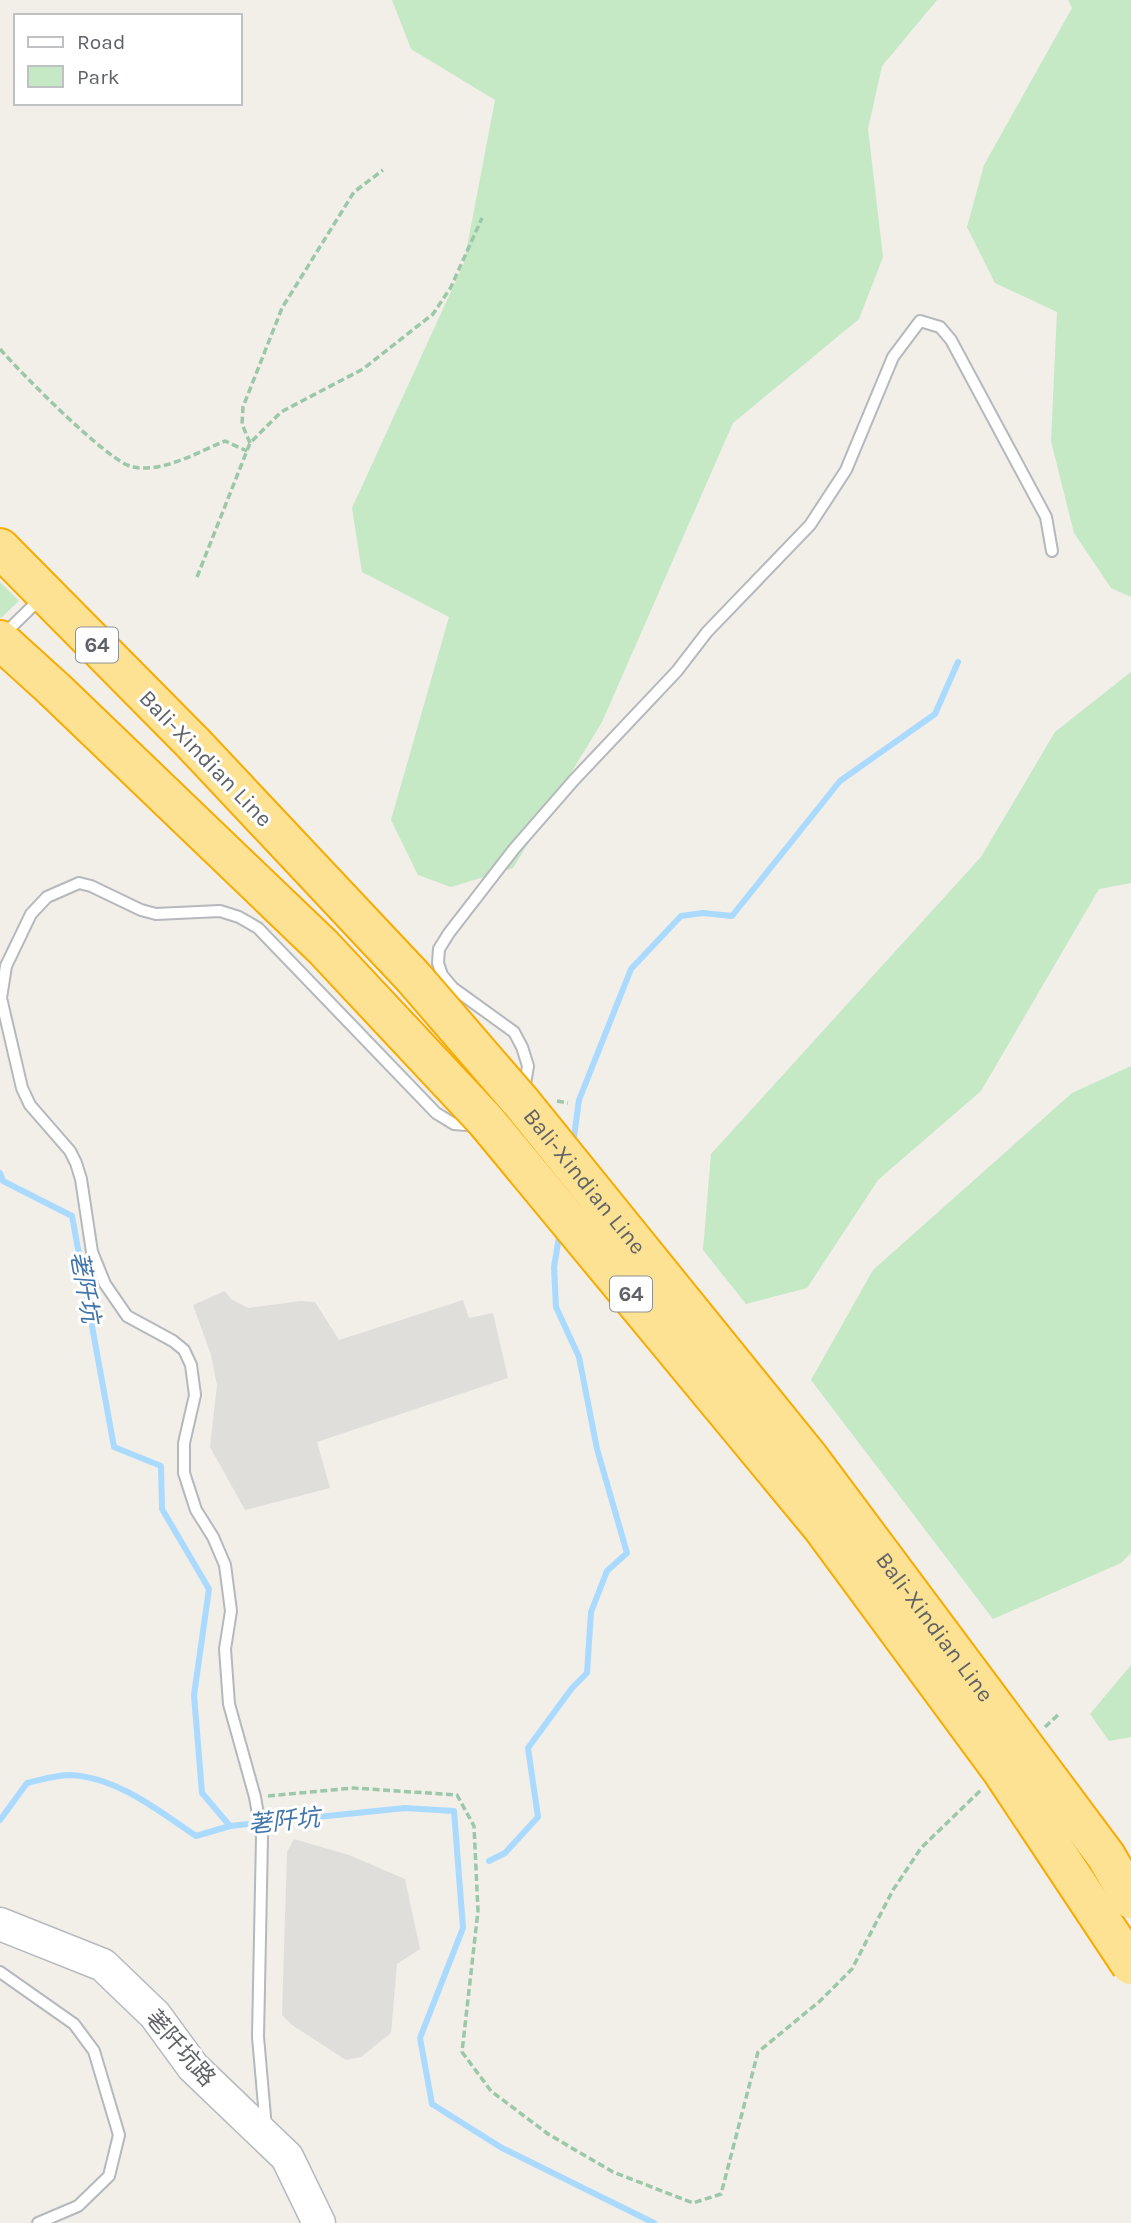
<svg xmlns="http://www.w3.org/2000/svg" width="1131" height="2223" font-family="Karla,'Noto Sans TC',sans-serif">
	<rect width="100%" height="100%" fill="#f1efe8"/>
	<g fill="#e0deda">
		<polygon points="225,1291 231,1299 248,1308 301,1301 315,1302 339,1340 463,1300 469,1318 493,1313 508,1378 317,1442 330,1488 245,1510 210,1447 217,1385 211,1355 193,1305"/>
		<polygon points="294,1839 349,1855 405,1879 420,1949 397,1964 391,2033 361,2057 346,2060 292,2025 282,2015 287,1852"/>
	</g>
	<g fill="#c5e8c5">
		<polygon points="392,0 937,0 882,66 868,129 883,257 859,319 733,423 602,722 513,868 451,887 418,875 391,820 449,617 362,572 352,508 464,263 495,100 411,49"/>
		<polygon points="1068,0 1131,0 1131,597 1111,588 1074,533 1051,441 1057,312 995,283 967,227 984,165 1072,8"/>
		<polygon points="0,582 19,601 1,618 0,617"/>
		<polygon points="1131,672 1131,883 1099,889 981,1091 878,1180 807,1288 746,1304 703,1250 711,1154 981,857 1055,732"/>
		<polygon points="1131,1066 1131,1553 1121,1563 993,1619 811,1380 873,1270 1072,1093"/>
		<polygon points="1131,1665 1131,1737 1109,1741 1090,1714"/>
	</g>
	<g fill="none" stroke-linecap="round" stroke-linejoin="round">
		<g stroke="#aadaff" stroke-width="6">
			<polyline points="573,1144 579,1100 631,969 681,916 703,913 732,916 840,781 935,714 958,662"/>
			<polyline points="0,1173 3,1181 72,1216 114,1447 161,1466 162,1509 209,1589 194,1695 202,1793 230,1826 405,1808 454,1811 463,1928 420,2038 432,2104 502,2148 654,2223"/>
			<path d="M0,1820L27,1783C40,1780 56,1775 70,1775C117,1777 159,1811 196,1836L230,1826"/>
			<polyline points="489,1861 505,1853 538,1817 528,1748 572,1688 587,1673 591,1612 607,1571 627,1553 597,1449 579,1357 556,1307 554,1267 560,1231"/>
		</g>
		<defs>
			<g id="lane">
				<polyline points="2,636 41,598"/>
				<polyline points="524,1090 528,1066 522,1047 514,1032 453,988 442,975 438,963 439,949 449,933 514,849 574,780 677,671 707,632 810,525 846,470 893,357 920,321 940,327 951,340 1046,517 1052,551"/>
				<polyline points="0,1972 74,2024 94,2051 119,2135 109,2176 78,2206 38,2223"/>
				<polyline points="266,2128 258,2037 262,1837 255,1797 229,1704 225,1649 231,1611 225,1565 213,1537 196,1510 184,1473 184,1443 195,1395 191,1365 184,1350 173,1341 127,1316 105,1284 92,1252 81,1179 76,1163 70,1151 30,1105 22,1088 1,998 6,966 31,914 47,897 79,883 91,886 141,910 156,914 220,911 239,917 258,928 436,1113 454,1124 478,1126"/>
			</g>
			<polyline id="secondary" points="0,1924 103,1965 155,2015 193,2067 287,2157 319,2223"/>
			<g id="highway">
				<polyline points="0,548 193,743"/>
				<polyline points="0,640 54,689"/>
			</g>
		</defs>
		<use href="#lane" stroke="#b5b8bc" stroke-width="14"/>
		<use href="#secondary" stroke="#b6babf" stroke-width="35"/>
		<use href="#highway" stroke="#f9ab00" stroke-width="42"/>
		<g stroke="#9cc7a9" stroke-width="3.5" stroke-dasharray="7 3.5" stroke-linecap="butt">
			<path d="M0,349C19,371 109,463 133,467C163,473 198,452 225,441L247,451"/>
			<polyline points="250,443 242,424 243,407 282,308 354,192 383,170"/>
			<polyline points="197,577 250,443 281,412 363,369 433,314 451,287 482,218"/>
			<polyline points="557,1101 568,1103"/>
			<polyline points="1045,1727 1059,1714"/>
			<polyline points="268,1796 353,1788 457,1795 474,1826 478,1911 462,2052 491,2091 548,2134 613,2172 693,2203 721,2194 758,2052 820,2001 852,1969 893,1890 921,1848 982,1789"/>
		</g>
		<use href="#lane" stroke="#fff" stroke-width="10"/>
		<use href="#secondary" stroke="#fff" stroke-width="32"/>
		<use href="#highway" stroke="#fde293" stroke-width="38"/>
		<defs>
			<g id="highway-bridge">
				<polyline points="54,689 323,947 486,1121 822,1527 1002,1771 1131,1965"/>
				<path id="s1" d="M193,743L413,977L521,1102L810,1459L1106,1856L1131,1899"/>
			</g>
		</defs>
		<use href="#highway-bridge" stroke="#f9ab00" stroke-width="42" stroke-linecap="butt"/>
		<use href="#highway-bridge" stroke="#fde293" stroke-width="38"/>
	</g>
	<g text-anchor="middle" stroke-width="6" stroke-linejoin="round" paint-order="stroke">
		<g fill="#fff" stroke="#8f9295" stroke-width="2">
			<rect x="76" y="627.5" width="42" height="35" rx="5"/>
			<rect x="610" y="1276.5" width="42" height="35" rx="5"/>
		</g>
		<g font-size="21" font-weight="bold" fill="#5f6368">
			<text x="97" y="652">64</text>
			<text x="631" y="1301">64</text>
		</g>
		<g font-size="23" fill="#5f6368" stroke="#fff">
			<text transform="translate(206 758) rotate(46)" y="8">Bali-Xindian Line</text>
			<text dy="8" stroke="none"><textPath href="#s1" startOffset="588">Bali-Xindian Line</textPath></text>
			<text dy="8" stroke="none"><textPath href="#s1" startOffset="1155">Bali-Xindian Line</textPath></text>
			<text transform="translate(181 2048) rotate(49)" y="8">荖阡坑路</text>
		</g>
		<g font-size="24" font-style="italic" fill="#4174aa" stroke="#fff">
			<text transform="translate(85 1287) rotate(80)" y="8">荖阡坑</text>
			<text transform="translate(284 1821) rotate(-6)" y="8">荖阡坑</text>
		</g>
	</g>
	<rect x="14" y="14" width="228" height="91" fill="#ffffff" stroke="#bfc1c3" stroke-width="2"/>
	<rect x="28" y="37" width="35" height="10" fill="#ffffff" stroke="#bfc1c3" stroke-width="2"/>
	<text x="77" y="49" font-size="21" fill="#5f6368">Road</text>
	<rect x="28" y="66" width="35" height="21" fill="#c5e8c5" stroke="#bfc1c3" stroke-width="2"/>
	<text x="77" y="84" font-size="21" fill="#5f6368">Park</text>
</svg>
